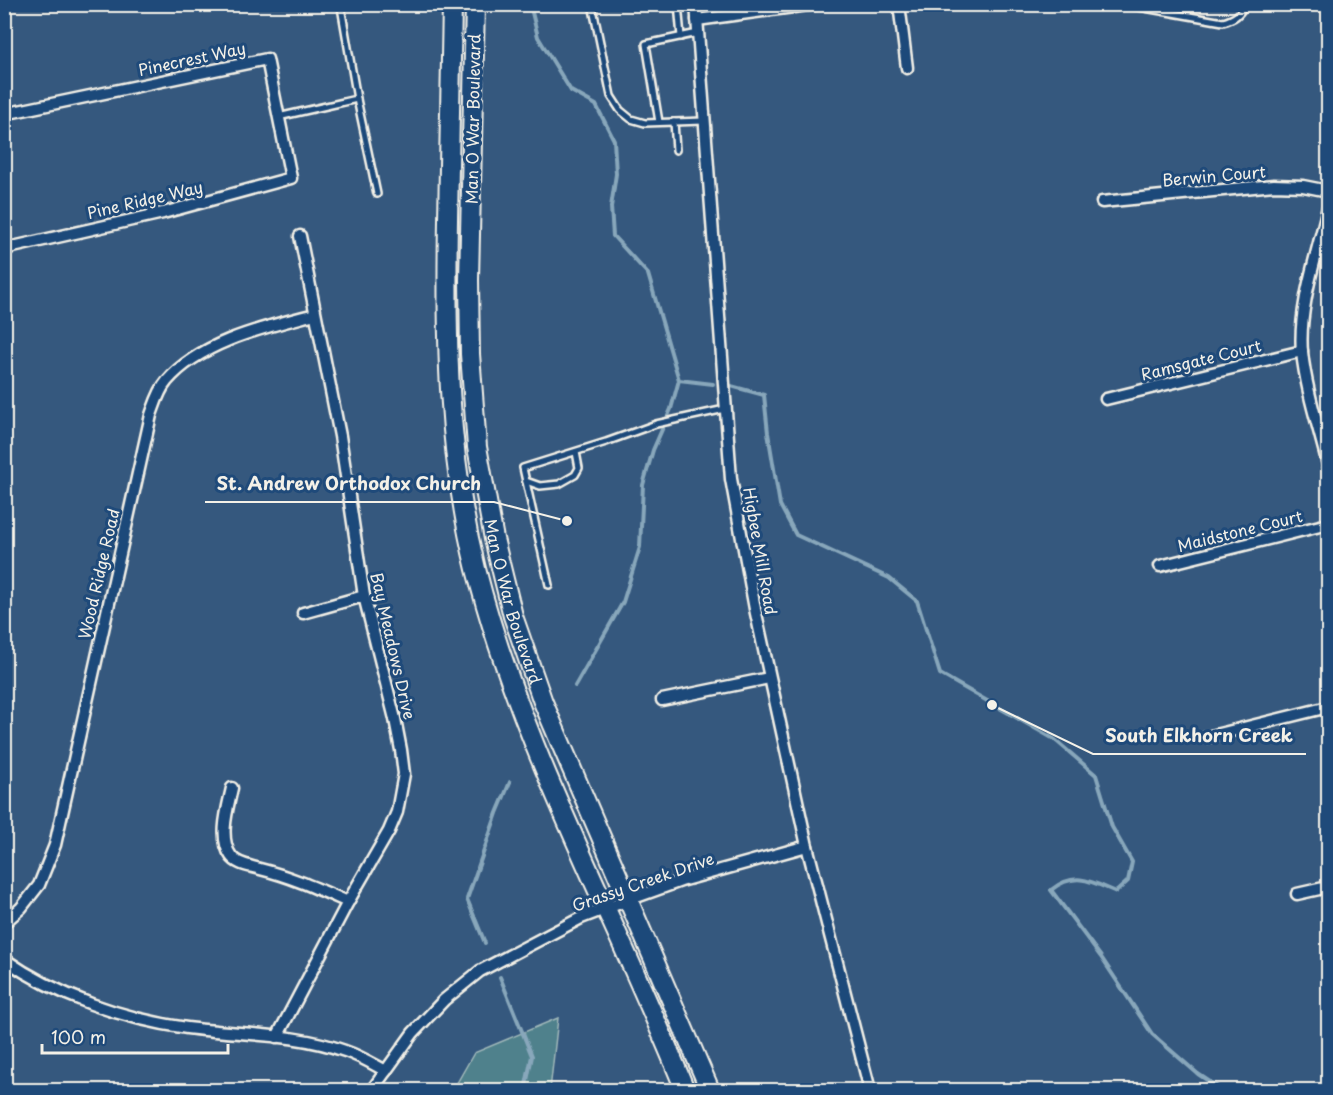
<svg xmlns="http://www.w3.org/2000/svg" width="1333" height="1095" font-family="'Playpen Sans',sans-serif">
	<rect width="100%" height="100%" fill="#35587e"/>
	<filter id="ink" filterUnits="userSpaceOnUse"><feTurbulence type="fractalNoise" baseFrequency=".0167" numOctaves="2"/><feDisplacementMap in="SourceGraphic" scale="12" xChannelSelector="R" yChannelSelector="G"/><feConvolveMatrix kernelMatrix="1 2 1 2 8 2 1 2 1" color-interpolation-filters="sRGB"/></filter>
	<g filter="url(#ink)">
		<polygon fill="#4f818c" stroke="#a2b9ba" stroke-width="1.5" points="558,1018 550,1090 453,1090 474,1053"/>
		<g fill="none" stroke-linecap="round" stroke-linejoin="round">
			<g stroke="#88a7bb" stroke-width="4">
				<polyline points="530,4 538,37 571,91 596,105 614,140 616,174 611,207 613,236 648,274 679,380 713,384"/>
				<path d="M731,386L764,395L768,433L780,505L796,535L889,578L917,601L940,674L1054,739L1096,775L1112,827L1132,862L1128,881L1116,892C1091,881 1075,871 1051,890L1101,957L1152,1034L1198,1074L1222,1090"/>
				<polyline points="575,686 623,602 640,547 643,485 653,450 671,409 679,380"/>
				<polyline points="485,943 467,899 497,813 510,782"/>
				<polyline points="500,977 532,1056 525,1090"/>
			</g>
			<defs>
				<g id="lane">
					<polyline points="592,4 611,96 620,110 631,119 645,123 704,121"/>
					<polyline points="678,4 681,37"/>
					<path d="M1122,4L1223,22C1234,19 1240,15 1245,4"/>
					<polyline points="357,99 377,194"/>
					<polyline points="278,117 357,99 341,7"/>
					<polyline points="659,122 646,44 698,33"/>
					<polyline points="674,122 676,150"/>
					<polyline points="526,481 540,486 559,484 575,475 579,468 576,452"/>
					<polyline points="549,585 523,468 606,442 656,424 725,409"/>
				</g>
				<g id="street">
					<polyline points="696,4 731,479 755,609 807,846 870,1090"/>
					<polyline points="899,4 907,68"/>
					<polyline points="697,20 816,4"/>
					<polyline points="4,114 267,59 291,178 163,213 4,249"/>
					<polyline points="1102,202 1274,185 1303,186 1328,191"/>
					<path d="M1328,207C1318,252 1298,306 1302,352C1306,390 1319,428 1328,465"/>
					<polyline points="1106,399 1302,351"/>
					<polyline points="1160,566 1328,524"/>
					<polyline points="303,613 364,596"/>
					<polyline points="662,700 769,678"/>
					<polyline points="1207,737 1328,707"/>
					<path d="M232,788C228,807 218,838 231,856C237,865 251,866 260,869C292,877 318,889 348,902"/>
					<polyline points="1297,894 1328,887"/>
					<path d="M4,923L21,908L39,885L55,845L151,415C155,404 159,390 167,381C201,341 266,327 315,314"/>
					<path d="M4,959C57,996 123,1019 187,1028C240,1035 295,1033 345,1051C360,1056 373,1064 386,1071"/>
					<polyline points="277,1037 348,902 389,831 397,812 404,774 401,750 395,719 364,596 340,436 300,236"/>
					<polyline points="372,1090 413,1033 444,1000 480,971 581,918 628,900 681,881 807,846"/>
				</g>
				<g id="primary">
					<path d="M452,4C450,76 449,148 448,220C446,339 447,453 476,569C522,751 616,917 685,1090"/>
					<path id="s1" d="M475,4L469,280L470,354L477,447L494,539L513,616L543,702L710,1090"/>
				</g>
			</defs>
			<use href="#lane" stroke="#f4f1e8" stroke-width="10"/>
			<use href="#street" stroke="#f4f1e8" stroke-width="15"/>
			<use href="#primary" stroke="#f4f1e8" stroke-width="22"/>
			<use href="#lane" stroke="#1f4a7a" stroke-width="5"/>
			<use href="#street" stroke="#1f4a7a" stroke-width="10"/>
			<use href="#primary" stroke="#1f4a7a" stroke-width="18"/>
		</g>
	</g>
	<g text-anchor="middle" stroke-width="6" stroke-linejoin="round" paint-order="stroke">
		<g font-size="16" fill="#f4f1e8" stroke="#1f4a7a">
			<text transform="translate(192 59) rotate(-12)" y="6">Pinecrest Way</text>
			<text transform="translate(473 119) rotate(-89)" y="6">Man O War Boulevard</text>
			<text transform="translate(1214 176) rotate(-5)" y="6">Berwin Court</text>
			<text transform="translate(145 200) rotate(-13)" y="6">Pine Ridge Way</text>
			<text transform="translate(1201 360) rotate(-14)" y="6">Ramsgate Court</text>
			<text transform="translate(1240 531) rotate(-14)" y="6">Maidstone Court</text>
			<text transform="translate(760 551) rotate(80)" y="6">Higbee Mill Road</text>
			<text transform="translate(99 574) rotate(-77)" y="6">Wood Ridge Road</text>
			<text dy="6" stroke="none"><textPath href="#s1" startOffset="602">Man O War Boulevard</textPath></text>
			<text transform="translate(393 646) rotate(77)" y="6">Bay Meadows Drive</text>
			<text transform="translate(643 882) rotate(-19)" y="6">Grassy Creek Drive</text>
		</g>
	</g>
	<path fill="none" stroke="#f4f1e8" stroke-width="2" d="M567 521L494 502H205M992 705L1093 754H1306"/>
	<g fill="#f4f1e8" stroke="#1f4a7a" stroke-width="2">
		<circle cx="567" cy="521" r="6"/>
		<circle cx="992" cy="705" r="6"/>
	</g>
	<g font-size="18" text-anchor="middle" font-weight="bold" fill="#f4f1e8" stroke="#1f4a7a" stroke-width="6" stroke-linejoin="round" paint-order="stroke">
		<text x="349" y="490">St. Andrew Orthodox Church</text>
		<text x="1199" y="742">South Elkhorn Creek</text>
	</g>
	<rect width="1333" height="1095" fill="none" stroke="#1f4a7a" stroke-width="24"/>
	<rect x="12" y="12" width="1309" height="1071" fill="none" stroke="#f4f1e8" stroke-width="2" filter="url(#ink)"/>
	<path d="M42 1044v9h186v-9" fill="none" stroke="#f4f1e8" stroke-width="3"/>
	<text x="51" y="1044" font-size="18" fill="#f4f1e8" stroke="#1f4a7a" stroke-width="4.5" paint-order="stroke">100 m</text>
</svg>
